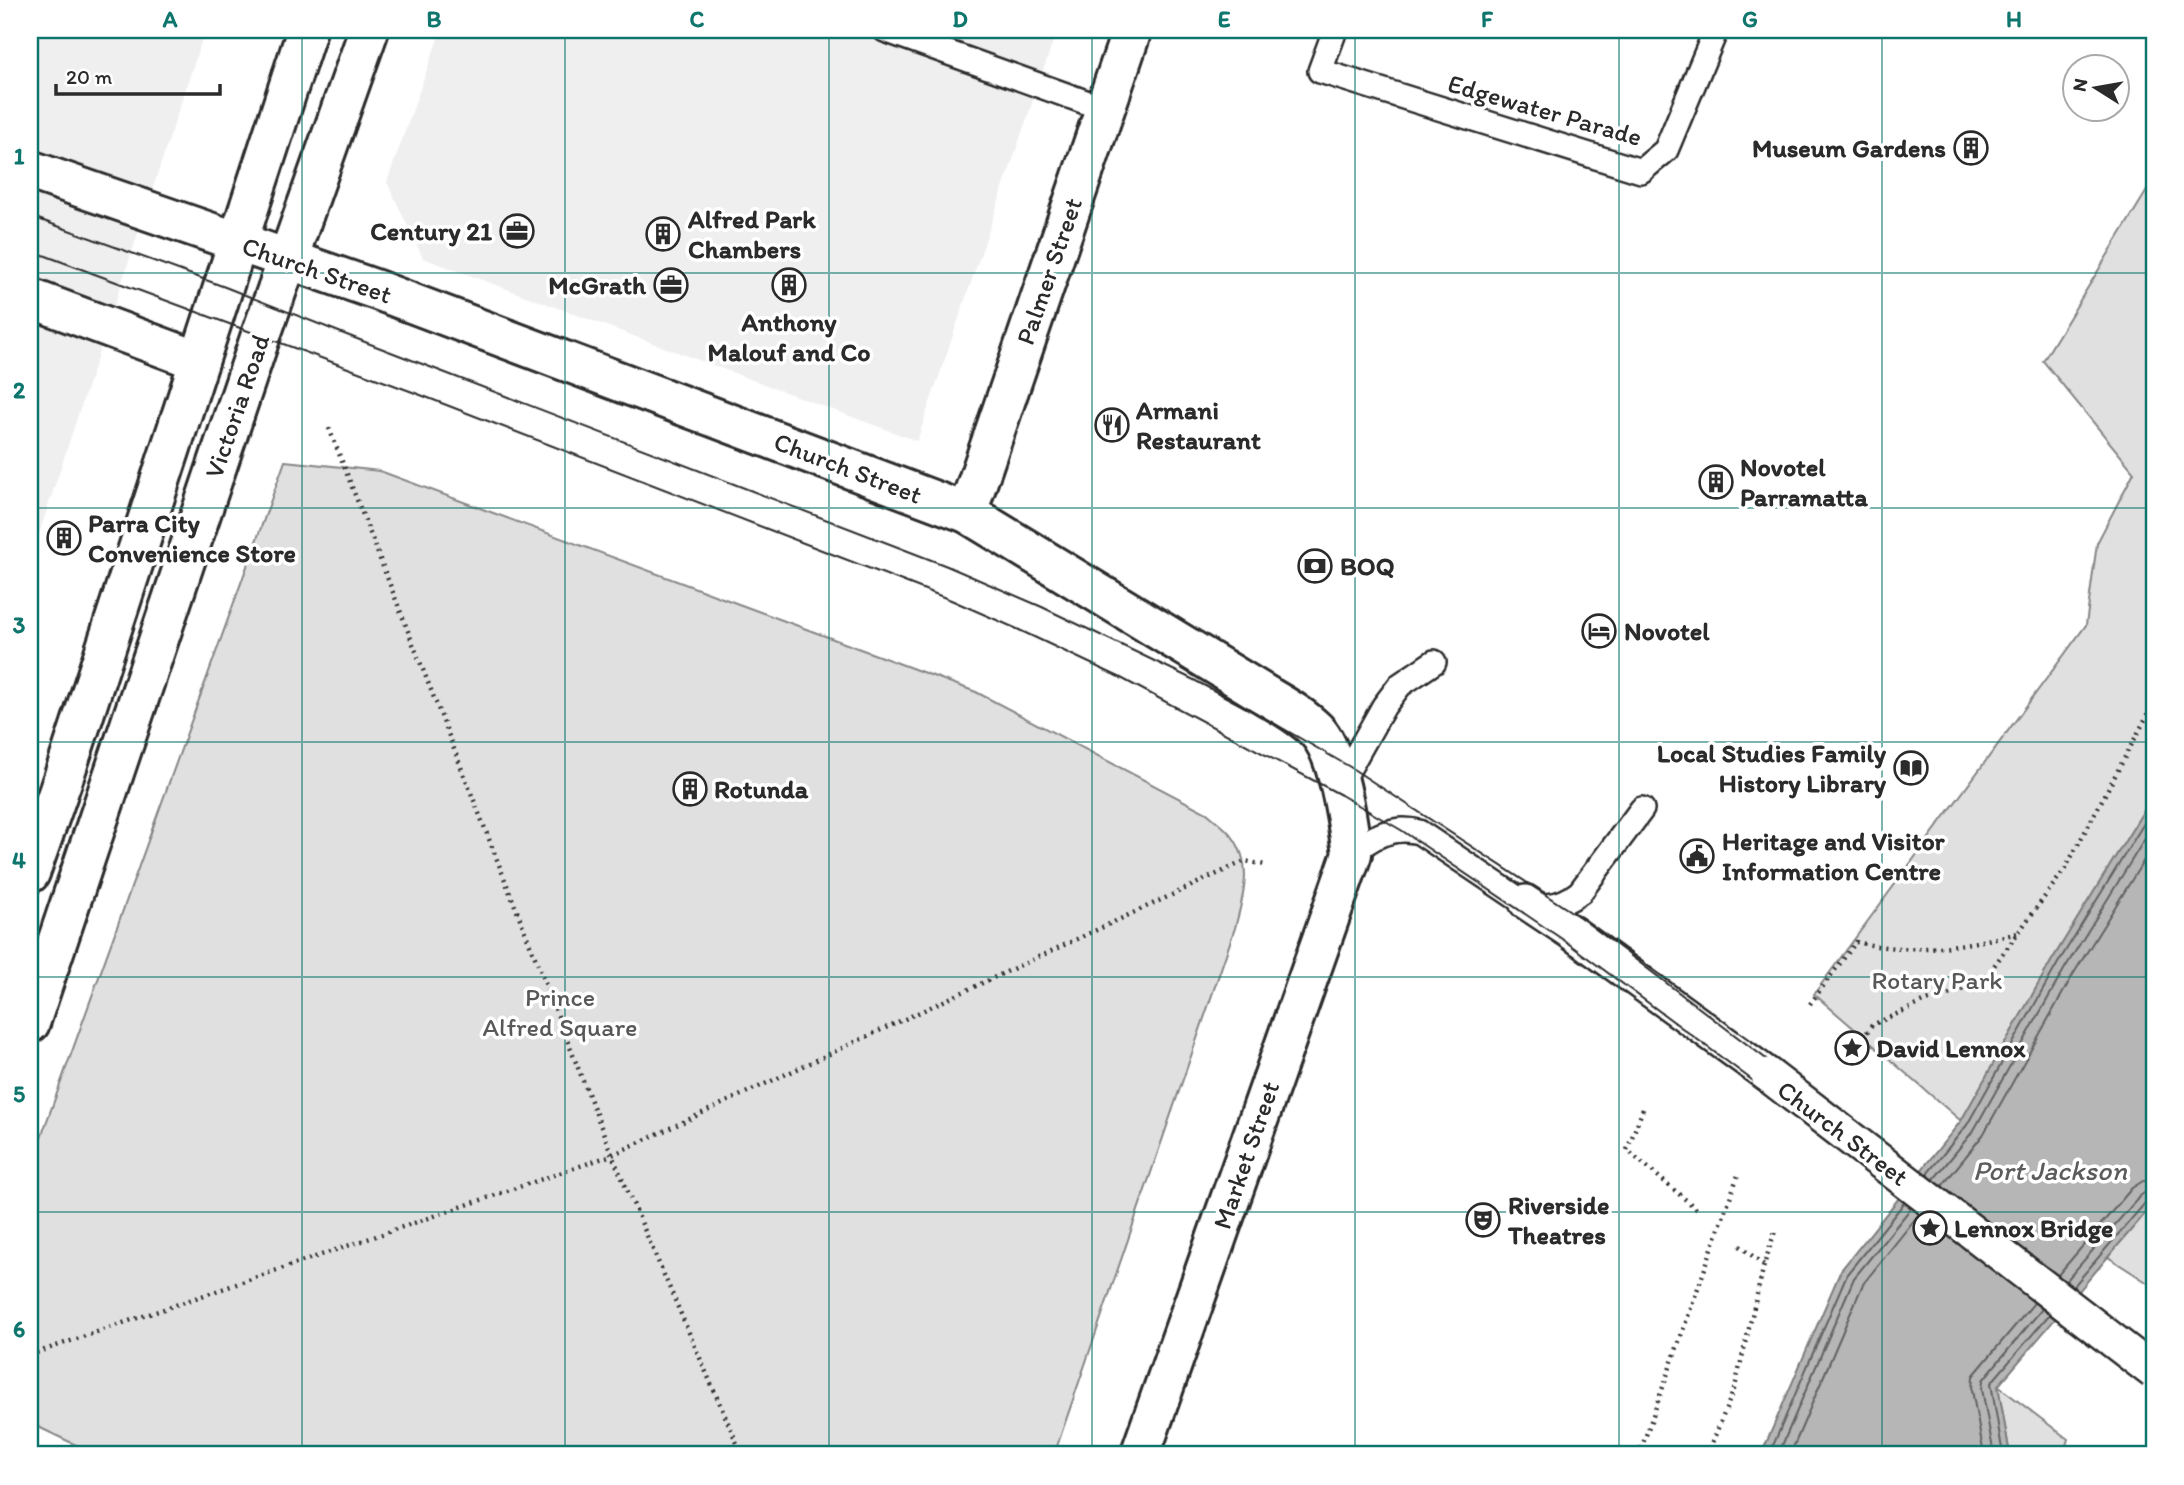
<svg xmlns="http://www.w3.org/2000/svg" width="2184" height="1485" font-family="Itim,sans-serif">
	<rect width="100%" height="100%" fill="#fff"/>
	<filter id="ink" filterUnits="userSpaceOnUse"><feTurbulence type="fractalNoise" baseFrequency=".0143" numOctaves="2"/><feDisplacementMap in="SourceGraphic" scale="14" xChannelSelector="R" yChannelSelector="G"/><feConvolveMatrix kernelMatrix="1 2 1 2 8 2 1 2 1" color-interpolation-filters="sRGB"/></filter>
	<g filter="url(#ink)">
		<g fill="#efefef">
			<polygon points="30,30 205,30 30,561"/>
			<polygon points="441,30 1057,30 917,441 423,258 387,182"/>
		</g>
		<g fill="#e0e0e0" stroke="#868686" stroke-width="2">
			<polygon points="2154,179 2154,794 2052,960 1961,1121 1814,994 2086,625 2097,543 2134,472 2043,361"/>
			<path d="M285,461L380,471L976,692L1207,813C1215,820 1225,827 1232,836C1254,865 1243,897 1235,928L1054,1455H97L30,1423V1168Z"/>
			<polygon points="2154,1203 2154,1287 2108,1257"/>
			<polygon points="1998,1386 2068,1439 2063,1455 2010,1455"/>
		</g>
		<polygon fill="#b6b6b6" stroke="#7e7e7e" stroke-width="2" points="2154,794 2154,1203 1998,1386 2010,1455 1761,1455 1841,1270 1961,1121 2052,960"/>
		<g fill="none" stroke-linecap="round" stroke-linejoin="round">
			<g stroke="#636363" stroke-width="2">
				<polyline points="1927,1174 1967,1125 2058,963 2154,807"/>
				<polyline points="1934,1179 1974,1130 2065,968 2154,824"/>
				<polyline points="1942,1186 1983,1135 2074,973 2154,844"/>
				<polyline points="2058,1275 2132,1188 2143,1181 2154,1180"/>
				<polyline points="2066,1281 2140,1196 2147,1191 2154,1190"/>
				<polyline points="2073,1287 2146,1202 2154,1199"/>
				<polyline points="1769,1455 1847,1274 1904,1203"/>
				<polyline points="1778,1455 1854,1278 1911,1208"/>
				<polyline points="1790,1455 1863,1284 1919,1214"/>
				<polyline points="1984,1455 1972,1390 1973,1376 2034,1303"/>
				<polyline points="1994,1455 1982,1389 1983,1380 2042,1309"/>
				<polyline points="2003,1455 1991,1383 2049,1315"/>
			</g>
			<defs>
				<g id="service">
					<polyline points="885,30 1105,109"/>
					<polyline points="1335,30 1320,71 1641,171 1666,150 1716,30"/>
					<polyline points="1339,786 1384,706 1400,685 1434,662"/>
					<path d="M1352,854C1370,837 1394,825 1419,832L1514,896C1540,909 1557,910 1580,892L1642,809"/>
				</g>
				<polyline id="pedestrian" points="1526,902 1571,932 1768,1075"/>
				<g id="minor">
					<path d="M30,170L377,290L967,513L1267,696C1284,706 1302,716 1316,730C1338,752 1348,823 1352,854L1140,1455"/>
					<polyline points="30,298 199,361"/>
					<polyline points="967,513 1132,30"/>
				</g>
				<g id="primary">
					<polyline points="30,873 65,773 307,30"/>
					<polyline points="30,1023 261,335 369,30"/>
				</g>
			</defs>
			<use href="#service" stroke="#2b2b2b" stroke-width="28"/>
			<use href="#pedestrian" stroke="#2b2b2b" stroke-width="38"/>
			<use href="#minor" stroke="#2b2b2b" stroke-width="44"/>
			<use href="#primary" stroke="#2b2b2b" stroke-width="44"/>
			<g stroke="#2b2b2b" stroke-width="4.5" stroke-dasharray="2 5" stroke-linecap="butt">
				<polyline points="329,428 612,1155 742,1455"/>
				<path d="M1810,1004L1856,942C1910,955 1965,946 2018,933"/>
				<polyline points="1859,1044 1872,1025 1926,1001 1958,992 1988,974 2065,869 2154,703"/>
				<polyline points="1643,1109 1627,1150 1699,1211"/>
				<polyline points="1740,1246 1764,1265"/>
				<polyline points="30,1355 612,1155 1245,861 1265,865"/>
				<polyline points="1707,1455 1735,1387 1764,1265 1776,1228"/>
			</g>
			<use href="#service" stroke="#fff" stroke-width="23"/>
			<use href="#pedestrian" stroke="#fff" stroke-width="33"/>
			<use href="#minor" stroke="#fff" stroke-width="38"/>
			<use href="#primary" stroke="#fff" stroke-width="38"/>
			<g stroke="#2b2b2b" stroke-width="2">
				<polyline points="30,216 225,287 339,332 947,566 1042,607 1194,680 1258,714 1350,767 1581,918 2154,1354"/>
				<polyline points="30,250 418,394 951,600 1015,628 1119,677 1341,795 1401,830 1565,941 1760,1086 2154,1388"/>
			</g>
			<defs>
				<polyline id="pedestrian-bridge" points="1768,1075 2154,1372"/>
			</defs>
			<use href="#pedestrian-bridge" stroke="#2b2b2b" stroke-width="38" stroke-linecap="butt"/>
			<polyline stroke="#2b2b2b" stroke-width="4.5" stroke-dasharray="2 5" stroke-linecap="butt" points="1639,1455 1738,1175"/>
			<use href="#pedestrian-bridge" stroke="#fff" stroke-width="33"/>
		</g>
	</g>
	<path fill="none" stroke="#0f766e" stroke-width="2" stroke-opacity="0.55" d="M302,30V1455M565,30V1455M829,30V1455M1092,30V1455M1355,30V1455M1619,30V1455M1882,30V1455M30,273H2154M30,508H2154M30,742H2154M30,977H2154M30,1212H2154"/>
	<defs>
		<symbol id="building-ring" viewBox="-11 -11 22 22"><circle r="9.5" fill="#fff" stroke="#2b2b2b" stroke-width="1.5"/><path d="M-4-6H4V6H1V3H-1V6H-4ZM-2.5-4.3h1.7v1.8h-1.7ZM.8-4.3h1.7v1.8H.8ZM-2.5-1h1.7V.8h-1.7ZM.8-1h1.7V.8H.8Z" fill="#2b2b2b"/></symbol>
		<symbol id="office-ring" viewBox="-11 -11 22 22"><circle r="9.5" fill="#fff" stroke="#2b2b2b" stroke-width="1.5"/><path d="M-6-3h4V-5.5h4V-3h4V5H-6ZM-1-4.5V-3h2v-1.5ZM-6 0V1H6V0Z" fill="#2b2b2b"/></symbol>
		<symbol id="restaurant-ring" viewBox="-11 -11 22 22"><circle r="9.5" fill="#fff" stroke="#2b2b2b" stroke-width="1.5"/><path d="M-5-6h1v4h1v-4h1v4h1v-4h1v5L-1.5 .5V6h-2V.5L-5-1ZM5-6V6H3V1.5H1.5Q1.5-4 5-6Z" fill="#2b2b2b"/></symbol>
		<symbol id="bank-ring" viewBox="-11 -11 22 22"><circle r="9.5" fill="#fff" stroke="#2b2b2b" stroke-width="1.5"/><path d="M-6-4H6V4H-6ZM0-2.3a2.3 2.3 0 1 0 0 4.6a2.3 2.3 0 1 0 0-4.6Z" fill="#2b2b2b"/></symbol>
		<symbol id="hotel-ring" viewBox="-11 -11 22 22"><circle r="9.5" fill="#fff" stroke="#2b2b2b" stroke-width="1.5"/><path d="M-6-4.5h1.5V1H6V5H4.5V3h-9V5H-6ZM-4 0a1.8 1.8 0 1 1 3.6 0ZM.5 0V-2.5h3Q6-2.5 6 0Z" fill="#2b2b2b"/></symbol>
		<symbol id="library-ring" viewBox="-11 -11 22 22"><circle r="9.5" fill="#fff" stroke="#2b2b2b" stroke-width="1.5"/><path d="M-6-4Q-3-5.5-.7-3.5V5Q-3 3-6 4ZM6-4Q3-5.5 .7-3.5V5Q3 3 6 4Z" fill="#2b2b2b"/></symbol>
		<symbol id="civic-ring" viewBox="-11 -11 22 22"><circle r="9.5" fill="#fff" stroke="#2b2b2b" stroke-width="1.5"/><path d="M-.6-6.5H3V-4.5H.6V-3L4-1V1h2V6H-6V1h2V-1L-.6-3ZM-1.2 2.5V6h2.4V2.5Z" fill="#2b2b2b"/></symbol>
		<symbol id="sight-ring" viewBox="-11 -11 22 22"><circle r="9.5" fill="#fff" stroke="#2b2b2b" stroke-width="1.5"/><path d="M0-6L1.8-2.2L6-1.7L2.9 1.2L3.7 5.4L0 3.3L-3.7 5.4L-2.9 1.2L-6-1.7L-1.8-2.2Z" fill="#2b2b2b"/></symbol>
		<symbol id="theatre-ring" viewBox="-11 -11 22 22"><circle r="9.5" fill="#fff" stroke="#2b2b2b" stroke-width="1.5"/><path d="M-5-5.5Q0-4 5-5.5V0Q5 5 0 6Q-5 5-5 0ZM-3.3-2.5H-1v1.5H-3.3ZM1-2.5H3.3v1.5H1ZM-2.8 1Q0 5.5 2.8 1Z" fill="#2b2b2b"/></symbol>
	</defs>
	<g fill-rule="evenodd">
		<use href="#building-ring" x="1952" y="129" width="38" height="38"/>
		<use href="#office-ring" x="498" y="212" width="38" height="38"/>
		<use href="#building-ring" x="644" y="215" width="38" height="38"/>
		<use href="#office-ring" x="652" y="266" width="38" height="38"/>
		<use href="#building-ring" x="770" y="266" width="38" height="38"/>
		<use href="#restaurant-ring" x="1093" y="406" width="38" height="38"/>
		<use href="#building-ring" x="1697" y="463" width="38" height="38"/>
		<use href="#building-ring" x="45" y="519" width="38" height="38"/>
		<use href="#bank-ring" x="1296" y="547" width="38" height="38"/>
		<use href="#hotel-ring" x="1580" y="612" width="38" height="38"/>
		<use href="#library-ring" x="1892" y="749" width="38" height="38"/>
		<use href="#building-ring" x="671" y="770" width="38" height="38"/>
		<use href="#civic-ring" x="1678" y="837" width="38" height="38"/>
		<use href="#sight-ring" x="1833" y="1029" width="38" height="38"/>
		<use href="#theatre-ring" x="1464" y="1201" width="38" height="38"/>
		<use href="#sight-ring" x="1911" y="1209" width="38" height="38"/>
	</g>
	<g text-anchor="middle" stroke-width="7" stroke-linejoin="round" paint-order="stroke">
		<g font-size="26" fill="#2b2b2b" stroke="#fff">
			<text transform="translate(1545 110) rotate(16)" y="9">Edgewater Parade</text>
			<text transform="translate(317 270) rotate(19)" y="9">Church Street</text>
			<text transform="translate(1049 271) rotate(-71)" y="9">Palmer Street</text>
			<text transform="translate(237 406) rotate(-71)" y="9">Victoria Road</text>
			<text transform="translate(848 468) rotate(21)" y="9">Church Street</text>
			<text transform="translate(1843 1133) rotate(37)" y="9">Church Street</text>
			<text transform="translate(1246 1155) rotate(-71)" y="9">Market Street</text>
		</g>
		<g font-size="26" font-weight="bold" fill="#2b2b2b" stroke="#fff" text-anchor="start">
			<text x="1946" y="157" text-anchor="end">Museum Gardens</text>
			<text x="688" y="228">Alfred Park<tspan x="688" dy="30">Chambers</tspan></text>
			<text x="492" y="240" text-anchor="end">Century 21</text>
			<text x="646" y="294" text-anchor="end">McGrath</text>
			<text x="789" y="331" text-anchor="middle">Anthony<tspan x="789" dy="30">Malouf and Co</tspan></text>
			<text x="1136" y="419">Armani<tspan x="1136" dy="30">Restaurant</tspan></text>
			<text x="1740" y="476">Novotel<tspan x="1740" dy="30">Parramatta</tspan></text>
			<text x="88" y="532">Parra City<tspan x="88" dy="30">Convenience Store</tspan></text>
			<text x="1340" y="575">BOQ</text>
			<text x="1624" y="640">Novotel</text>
			<text x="1886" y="762" text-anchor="end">Local Studies Family<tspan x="1886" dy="30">History Library</tspan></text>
			<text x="714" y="798">Rotunda</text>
			<text x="1722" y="850">Heritage and Visitor<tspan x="1722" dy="30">Information Centre</tspan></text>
			<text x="1876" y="1057">David Lennox</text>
			<text x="1508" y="1214">Riverside<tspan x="1508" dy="30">Theatres</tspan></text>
			<text x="1954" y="1237">Lennox Bridge</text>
		</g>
		<g font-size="26" fill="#585858" stroke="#fff">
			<text x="1937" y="989">Rotary Park</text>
			<text x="560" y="1006">Prince<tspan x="560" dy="30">Alfred Square</tspan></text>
		</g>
		<g font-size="28" font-style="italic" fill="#5c5c5c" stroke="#fff">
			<text x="2050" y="1180">Port Jackson</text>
		</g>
	</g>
	<rect width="2184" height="1485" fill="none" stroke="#fff" stroke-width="77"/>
	<g transform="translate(2096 88) rotate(281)"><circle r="33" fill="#ffffff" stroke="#aaaaaa" stroke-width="2"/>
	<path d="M0-5L12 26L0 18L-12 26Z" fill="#2b2b2b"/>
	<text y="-10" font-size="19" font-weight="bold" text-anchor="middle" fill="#2b2b2b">N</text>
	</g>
	<path d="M56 84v10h164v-10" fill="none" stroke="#2b2b2b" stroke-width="3.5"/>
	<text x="66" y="84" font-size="21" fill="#2b2b2b" stroke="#ffffff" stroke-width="5" paint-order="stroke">20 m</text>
	<rect x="38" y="38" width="2108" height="1408" fill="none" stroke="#0f766e" stroke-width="2.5"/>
	<g font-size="23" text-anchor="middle" font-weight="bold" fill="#0f766e">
		<text x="170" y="27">A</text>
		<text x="434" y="27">B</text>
		<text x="697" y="27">C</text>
		<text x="960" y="27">D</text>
		<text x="1224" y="27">E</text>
		<text x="1487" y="27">F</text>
		<text x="1750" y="27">G</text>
		<text x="2014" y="27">H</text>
		<text x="19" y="164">1</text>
		<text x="19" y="398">2</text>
		<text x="19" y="633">3</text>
		<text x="19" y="868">4</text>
		<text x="19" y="1102">5</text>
		<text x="19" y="1337">6</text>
	</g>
</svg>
